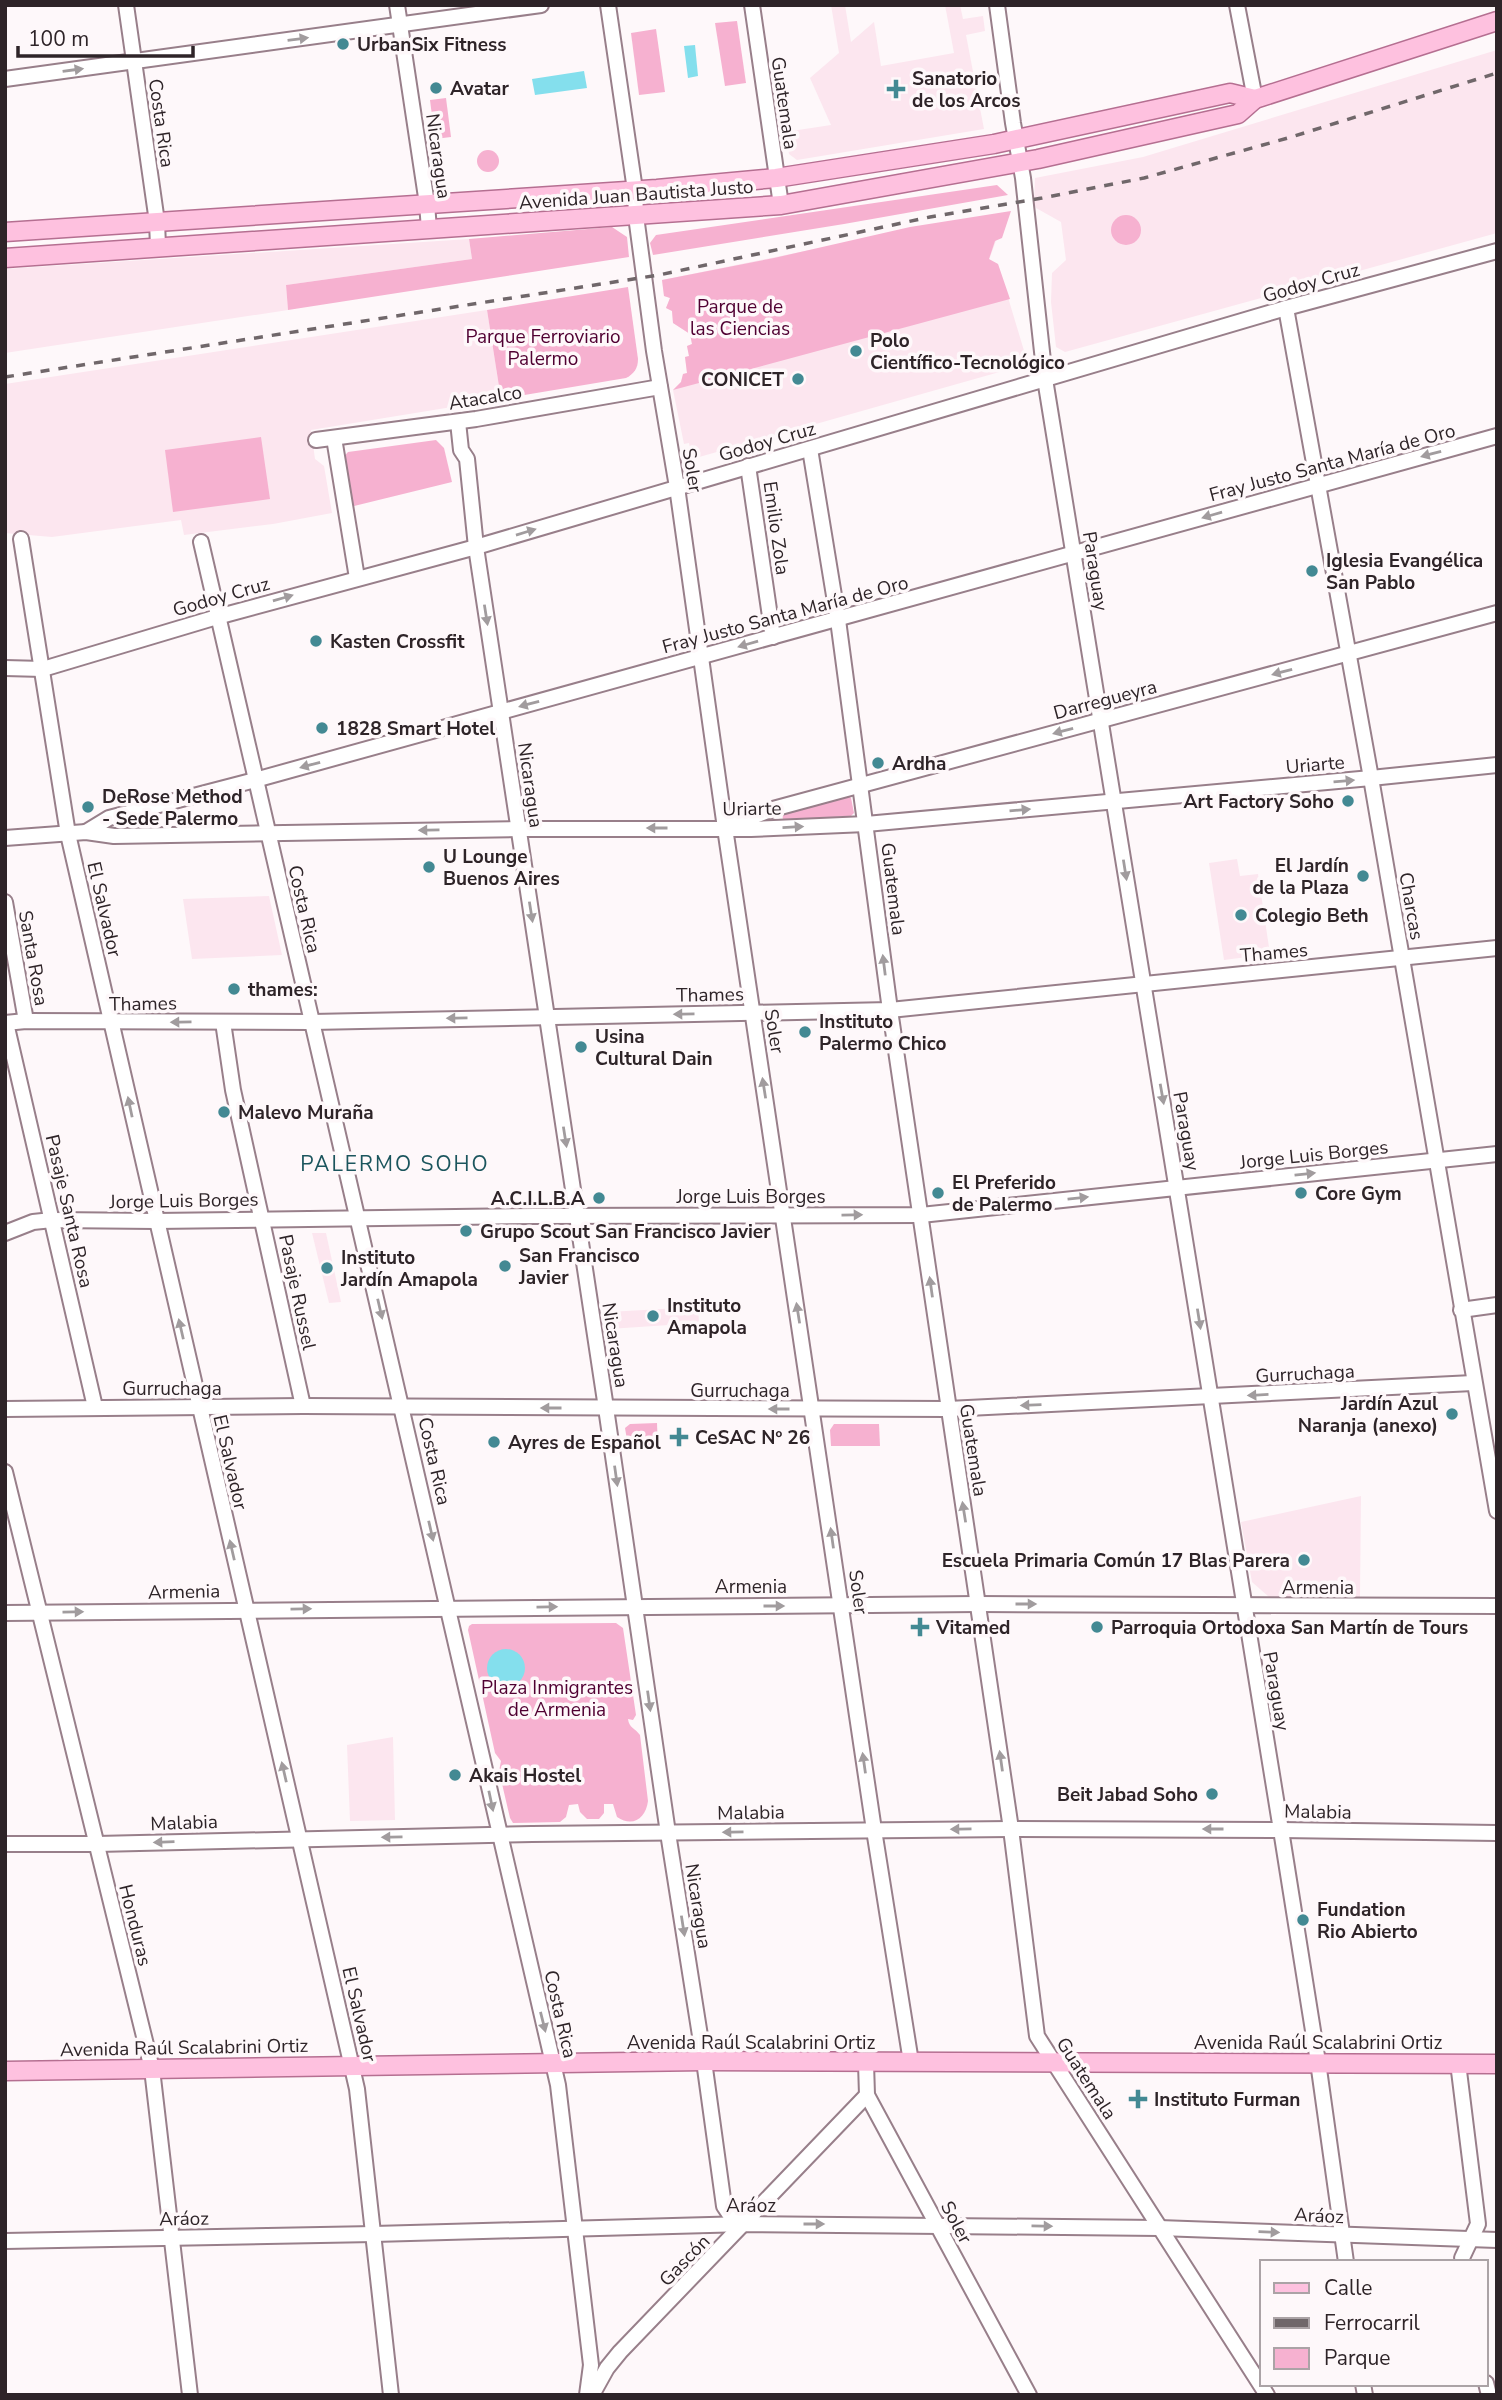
<svg xmlns="http://www.w3.org/2000/svg" width="1502" height="2400" font-family="'Nunito Sans',sans-serif">
	<rect width="100%" height="100%" fill="#fef8fa"/>
	<g fill="#fce6ef">
		<polygon points="831,5 845,5 851,42 874,22 881,66 954,53 945,5 960,5 963,19 983,16 985,31 966,35 984,129 797,160 789,154 785,132 831,125 810,78 839,53"/>
		<polygon points="1497,50 1497,233 1065,352 1056,347 1051,302 1052,273 1066,260 1061,222 1036,208 1034,204 1035,178 1143,157"/>
		<polygon points="997,238 989,260 998,264 1028,364 692,459 689,443 684,444 673,390 681,382 683,374 687,373 685,357 689,356 687,346 692,344 690,334 673,323 672,311 666,308 670,298 664,296 662,280 810,250"/>
		<polygon points="469,239 472,259 286,285 288,310 5,353 5,269"/>
		<polygon points="487,310 501,399 311,430 315,459 324,466 332,513 273,524 184,535 181,520 52,537 5,533 5,384"/>
		<polygon points="1237,859 1240,876 1258,874 1270,954 1224,960 1209,863"/>
		<polygon points="269,896 282,955 192,959 183,899"/>
		<polygon points="312,1233 326,1233 341,1302 329,1303"/>
		<polygon points="698,1307 699,1323 609,1329 608,1312"/>
		<polygon points="1361,1496 1360,1597 1269,1597 1252,1582 1241,1522"/>
		<polygon points="393,1737 395,1820 350,1821 347,1745"/>
	</g>
	<g fill="#f6b1d0">
		<polygon points="737,21 746,83 725,86 715,23"/>
		<polygon points="656,29 665,92 639,95 631,33"/>
		<polygon points="446,98 451,137 435,139 430,100"/>
		<circle cx="488" cy="161" r="11"/>
		<polygon points="997,185 1008,195 844,224 653,255 650,243 656,235"/>
		<polygon points="1011,211 1002,238 995,241 989,259 998,264 1010,299 673,390 681,382 683,374 687,373 685,357 689,356 687,346 692,344 690,334 673,323 672,311 666,308 670,298 664,296 662,280 774,258 910,227"/>
		<circle cx="1126" cy="230" r="15"/>
		<polygon points="612,227 627,237 629,257 288,310 286,285 472,259 469,239"/>
		<path d="M628,287L638,359C638,368 634,374 626,378L501,399L487,310Z"/>
		<polygon points="261,437 270,499 173,512 165,450"/>
		<polygon points="436,440 444,448 452,482 350,507 341,460 348,452"/>
		<polygon points="847,795 851,798 854,813 851,816 783,820 782,812"/>
		<polygon points="657,1423 658,1450 629,1452 625,1428 630,1424"/>
		<polygon points="834,1424 879,1424 880,1446 831,1446 830,1430"/>
		<path d="M616,1623L623,1628L636,1715L633,1720L628,1719C629,1728 635,1728 640,1735L648,1801C646,1818 633,1828 617,1817L613,1804H604V1813L599,1819H587L580,1812L578,1804L569,1805L566,1817L560,1822L513,1823L510,1818L499,1771L501,1761L495,1753L468,1630L469,1626L472,1624Z"/>
	</g>
	<g fill="#84dfed">
		<polygon points="695,45 698,76 688,78 684,46"/>
		<polygon points="584,71 587,88 535,95 532,79"/>
		<circle cx="506" cy="1668" r="19"/>
	</g>
	<g fill="none" stroke-linecap="round" stroke-linejoin="round">
		<defs>
			<g id="minor">
				<polyline points="126,5 157,222 158,246"/>
				<polyline points="397,5 427,204 429,229"/>
				<polyline points="608,5 635,190 636,216 654,351 677,487 725,828 874,1830 911,2062"/>
				<polyline points="752,5 781,205"/>
				<polyline points="997,5 1013,123 1023,178 1045,379 1281,1830 1318,2062 1346,2262"/>
				<polyline points="1237,5 1255,99"/>
				<polyline points="5,79 541,5"/>
				<polyline points="1286,308 1371,778 1497,1511"/>
				<polyline points="458,422 461,450 467,459 476,547 606,1408 668,1833 704,2061 724,2206 730,2215 746,2224"/>
				<polyline points="334,438 357,578"/>
				<polyline points="316,440 476,419 660,387"/>
				<polyline points="810,449 838,620 890,1010 1011,1829 1037,2036 1267,2395"/>
				<polyline points="748,466 773,637"/>
				<polyline points="21,539 68,834 357,2089 391,2395"/>
				<polyline points="201,542 558,2085 591,2365 587,2395"/>
				<polyline points="5,668 43,669 217,617 476,547 1286,308 1497,251"/>
				<polyline points="729,826 773,809 1497,613"/>
				<polyline points="86,832 109,818 255,780 1497,436"/>
				<polyline points="5,838 86,832 114,836 518,829 751,829 866,824 1371,778 1497,765"/>
				<polyline points="5,902 26,1021"/>
				<polyline points="223,1022 233,1090 303,1406"/>
				<polyline points="5,1023 26,1021 312,1022 890,1010 1497,948"/>
				<polyline points="6,1023 95,1407"/>
				<polyline points="5,1233 33,1222 52,1220 156,1221 536,1216 921,1215 1497,1154"/>
				<polyline points="1461,1310 1497,1305"/>
				<polyline points="5,1409 303,1406 948,1409 1473,1383"/>
				<polyline points="5,1472 152,2069 190,2395"/>
				<polyline points="5,1613 978,1604 1497,1606"/>
				<polyline points="5,1844 97,1844 532,1834 1011,1829 1281,1830 1497,1833"/>
				<polyline points="866,2063 867,2095 1029,2395"/>
				<polyline points="1458,2063 1478,2224 1462,2258 1463,2262"/>
				<polyline points="5,2241 374,2234 746,2224 1159,2228 1497,2240"/>
				<polyline points="1486,2383 1489,2395"/>
				<polyline points="1363,2384 1365,2395"/>
				<polyline points="592,2395 607,2368 620,2352 867,2095"/>
			</g>
			<g id="major">
				<polyline points="5,232 657,189 776,178 994,144 1230,93 1255,99"/>
				<polyline points="5,258 781,205 1038,159 1238,114 1255,99 1497,21"/>
				<polyline points="5,2071 704,2061 1497,2064"/>
			</g>
		</defs>
		<use href="#minor" stroke="#987f8a" stroke-width="18"/>
		<use href="#major" stroke="#b56f91" stroke-width="21"/>
		<use href="#minor" stroke="#fff" stroke-width="14"/>
		<use href="#major" stroke="#fec1df" stroke-width="18"/>
		<polyline stroke="#70676a" stroke-width="3.5" stroke-dasharray="9 9" stroke-linecap="butt" points="5,377 659,275 930,217 1042,198 1144,178 1288,138 1497,73"/>
	</g>
	<defs><path id="oneway-solid" d="M-6-.8H1V-3.2L6.5 0L1 3.2V.8H-6Z" transform="scale(1.75)"/></defs>
	<g fill="#a19c9e">
		<use href="#oneway-solid" transform="translate(298 39) rotate(-7)"/>
		<use href="#oneway-solid" transform="translate(73 70) rotate(-8)"/>
		<use href="#oneway-solid" transform="translate(1431 454) rotate(165)"/>
		<use href="#oneway-solid" transform="translate(1212 515) rotate(164)"/>
		<use href="#oneway-solid" transform="translate(526 532) rotate(-17)"/>
		<use href="#oneway-solid" transform="translate(283 598) rotate(-16)"/>
		<use href="#oneway-solid" transform="translate(486 615) rotate(81)"/>
		<use href="#oneway-solid" transform="translate(748 644) rotate(164)"/>
		<use href="#oneway-solid" transform="translate(1282 672) rotate(165)"/>
		<use href="#oneway-solid" transform="translate(529 704) rotate(165)"/>
		<use href="#oneway-solid" transform="translate(1063 731) rotate(165)"/>
		<use href="#oneway-solid" transform="translate(310 765) rotate(165)"/>
		<use href="#oneway-solid" transform="translate(1344 781) rotate(-5)"/>
		<use href="#oneway-solid" transform="translate(1020 810) rotate(-5)"/>
		<use href="#oneway-solid" transform="translate(793 827) rotate(-3)"/>
		<use href="#oneway-solid" transform="translate(657 828) rotate(180)"/>
		<use href="#oneway-solid" transform="translate(429 830) rotate(179)"/>
		<use href="#oneway-solid" transform="translate(1125 870) rotate(81)"/>
		<use href="#oneway-solid" transform="translate(531 912) rotate(81)"/>
		<use href="#oneway-solid" transform="translate(884 965) rotate(-97)"/>
		<use href="#oneway-solid" transform="translate(684 1014) rotate(179)"/>
		<use href="#oneway-solid" transform="translate(457 1018) rotate(179)"/>
		<use href="#oneway-solid" transform="translate(181 1022) rotate(179)"/>
		<use href="#oneway-solid" transform="translate(764 1088) rotate(-99)"/>
		<use href="#oneway-solid" transform="translate(1162 1094) rotate(80)"/>
		<use href="#oneway-solid" transform="translate(130 1107) rotate(-102)"/>
		<use href="#oneway-solid" transform="translate(565 1137) rotate(81)"/>
		<use href="#oneway-solid" transform="translate(1305 1174) rotate(-6)"/>
		<use href="#oneway-solid" transform="translate(1078 1198) rotate(-6)"/>
		<use href="#oneway-solid" transform="translate(852 1215) rotate(-1)"/>
		<use href="#oneway-solid" transform="translate(931 1287) rotate(-98)"/>
		<use href="#oneway-solid" transform="translate(380 1309) rotate(77)"/>
		<use href="#oneway-solid" transform="translate(798 1313) rotate(-99)"/>
		<use href="#oneway-solid" transform="translate(1199 1319) rotate(81)"/>
		<use href="#oneway-solid" transform="translate(181 1329) rotate(-103)"/>
		<use href="#oneway-solid" transform="translate(1258 1395) rotate(177)"/>
		<use href="#oneway-solid" transform="translate(1031 1405) rotate(178)"/>
		<use href="#oneway-solid" transform="translate(551 1408) rotate(-180)"/>
		<use href="#oneway-solid" transform="translate(779 1409) rotate(-180)"/>
		<use href="#oneway-solid" transform="translate(616 1476) rotate(82)"/>
		<use href="#oneway-solid" transform="translate(964 1512) rotate(-99)"/>
		<use href="#oneway-solid" transform="translate(431 1531) rotate(77)"/>
		<use href="#oneway-solid" transform="translate(832 1538) rotate(-98)"/>
		<use href="#oneway-solid" transform="translate(232 1550) rotate(-103)"/>
		<use href="#oneway-solid" transform="translate(1026 1604)"/>
		<use href="#oneway-solid" transform="translate(774 1606)"/>
		<use href="#oneway-solid" transform="translate(547 1607) rotate(-1)"/>
		<use href="#oneway-solid" transform="translate(301 1609) rotate(-1)"/>
		<use href="#oneway-solid" transform="translate(73 1612) rotate(-1)"/>
		<use href="#oneway-solid" transform="translate(649 1701) rotate(82)"/>
		<use href="#oneway-solid" transform="translate(1001 1761) rotate(-98)"/>
		<use href="#oneway-solid" transform="translate(864 1763) rotate(-98)"/>
		<use href="#oneway-solid" transform="translate(284 1772) rotate(-103)"/>
		<use href="#oneway-solid" transform="translate(491 1801) rotate(78)"/>
		<use href="#oneway-solid" transform="translate(961 1829) rotate(179)"/>
		<use href="#oneway-solid" transform="translate(1213 1829) rotate(-180)"/>
		<use href="#oneway-solid" transform="translate(733 1832) rotate(179)"/>
		<use href="#oneway-solid" transform="translate(392 1837) rotate(179)"/>
		<use href="#oneway-solid" transform="translate(164 1842) rotate(178)"/>
		<use href="#oneway-solid" transform="translate(683 1926) rotate(81)"/>
		<use href="#oneway-solid" transform="translate(543 2022) rotate(76)"/>
		<use href="#oneway-solid" transform="translate(814 2224)"/>
		<use href="#oneway-solid" transform="translate(1042 2226) rotate(1)"/>
		<use href="#oneway-solid" transform="translate(1269 2232) rotate(2)"/>
	</g>
	<g fill="#438993" stroke="#fef8fa" stroke-width="2.5">
		<circle cx="343" cy="44" r="7"/>
		<circle cx="436" cy="88" r="7"/>
		<path d="M892.5 78.5h7v7h7v7h-7v7h-7v-7h-7v-7h7z"/>
		<circle cx="856" cy="351" r="7"/>
		<circle cx="798" cy="379" r="7"/>
		<circle cx="1312" cy="571" r="7"/>
		<circle cx="316" cy="641" r="7"/>
		<circle cx="322" cy="728" r="7"/>
		<circle cx="878" cy="763" r="7"/>
		<circle cx="1348" cy="801" r="7"/>
		<circle cx="88" cy="807" r="7"/>
		<circle cx="429" cy="867" r="7"/>
		<circle cx="1363" cy="876" r="7"/>
		<circle cx="1241" cy="915" r="7"/>
		<circle cx="234" cy="989" r="7"/>
		<circle cx="805" cy="1032" r="7"/>
		<circle cx="581" cy="1047" r="7"/>
		<circle cx="224" cy="1112" r="7"/>
		<circle cx="938" cy="1193" r="7"/>
		<circle cx="1301" cy="1193" r="7"/>
		<circle cx="599" cy="1198" r="7"/>
		<circle cx="466" cy="1231" r="7"/>
		<circle cx="505" cy="1266" r="7"/>
		<circle cx="327" cy="1268" r="7"/>
		<circle cx="653" cy="1316" r="7"/>
		<circle cx="1452" cy="1414" r="7"/>
		<path d="M675.5 1426.5h7v7h7v7h-7v7h-7v-7h-7v-7h7z"/>
		<circle cx="494" cy="1442" r="7"/>
		<circle cx="1304" cy="1560" r="7"/>
		<path d="M916.5 1616.5h7v7h7v7h-7v7h-7v-7h-7v-7h7z"/>
		<circle cx="1097" cy="1627" r="7"/>
		<circle cx="455" cy="1775" r="7"/>
		<circle cx="1212" cy="1794" r="7"/>
		<circle cx="1303" cy="1920" r="7"/>
		<path d="M1134.5 2088.5h7v7h7v7h-7v7h-7v-7h-7v-7h7z"/>
	</g>
	<g text-anchor="middle" stroke-width="7" stroke-linejoin="round" paint-order="stroke">
		<g font-size="19" font-weight="bold" fill="#2e2428" stroke="#fef8fa" text-anchor="start">
			<text x="357" y="51">UrbanSix Fitness</text>
			<text x="912" y="85">Sanatorio<tspan x="912" dy="22">de los Arcos</tspan></text>
			<text x="450" y="95">Avatar</text>
			<text x="870" y="347">Polo<tspan x="870" dy="22">Científico-Tecnológico</tspan></text>
			<text x="784" y="386" text-anchor="end">CONICET</text>
			<text x="1326" y="567">Iglesia Evangélica<tspan x="1326" dy="22">San Pablo</tspan></text>
			<text x="330" y="648">Kasten Crossfit</text>
			<text x="336" y="735">1828 Smart Hotel</text>
			<text x="892" y="770">Ardha</text>
			<text x="102" y="803">DeRose Method<tspan x="102" dy="22">- Sede Palermo</tspan></text>
			<text x="1334" y="808" text-anchor="end">Art Factory Soho</text>
			<text x="443" y="863">U Lounge<tspan x="443" dy="22">Buenos Aires</tspan></text>
			<text x="1349" y="872" text-anchor="end">El Jardín<tspan x="1349" dy="22">de la Plaza</tspan></text>
			<text x="1255" y="922">Colegio Beth</text>
			<text x="248" y="996">thames:</text>
			<text x="819" y="1028">Instituto<tspan x="819" dy="22">Palermo Chico</tspan></text>
			<text x="595" y="1043">Usina<tspan x="595" dy="22">Cultural Dain</tspan></text>
			<text x="238" y="1119">Malevo Muraña</text>
			<text x="952" y="1189">El Preferido<tspan x="952" dy="22">de Palermo</tspan></text>
			<text x="1315" y="1200">Core Gym</text>
			<text x="585" y="1205" text-anchor="end">A.C.I.L.B.A</text>
			<text x="480" y="1238">Grupo Scout San Francisco Javier</text>
			<text x="519" y="1262">San Francisco<tspan x="519" dy="22">Javier</tspan></text>
			<text x="341" y="1264">Instituto<tspan x="341" dy="22">Jardín Amapola</tspan></text>
			<text x="667" y="1312">Instituto<tspan x="667" dy="22">Amapola</tspan></text>
			<text x="1438" y="1410" text-anchor="end">Jardín Azul<tspan x="1438" dy="22">Naranja (anexo)</tspan></text>
			<text x="695" y="1444">CeSAC Nº 26</text>
			<text x="508" y="1449">Ayres de Español</text>
			<text x="1290" y="1567" text-anchor="end">Escuela Primaria Común 17 Blas Parera</text>
			<text x="936" y="1634">Vitamed</text>
			<text x="1111" y="1634">Parroquia Ortodoxa San Martín de Tours</text>
			<text x="469" y="1782">Akais Hostel</text>
			<text x="1198" y="1801" text-anchor="end">Beit Jabad Soho</text>
			<text x="1317" y="1916">Fundation<tspan x="1317" dy="22">Rio Abierto</tspan></text>
			<text x="1154" y="2106">Instituto Furman</text>
		</g>
		<g font-size="19" fill="#2e2428" stroke="#fef8fa">
			<text transform="translate(785 103) rotate(82)" y="7">Guatemala</text>
			<text transform="translate(162 123) rotate(82)" y="7">Costa Rica</text>
			<text transform="translate(439 156) rotate(82)" y="7">Nicaragua</text>
			<text transform="translate(636 194) rotate(-4)" y="7">Avenida Juan Bautista Justo</text>
			<text transform="translate(1311 282) rotate(-16)" y="7">Godoy Cruz</text>
			<text transform="translate(485 397) rotate(-9)" y="7">Atacalco</text>
			<text transform="translate(767 441) rotate(-16)" y="7">Godoy Cruz</text>
			<text transform="translate(1332 462) rotate(-15)" y="7">Fray Justo Santa María de Oro</text>
			<text transform="translate(693 470) rotate(81)" y="7">Soler</text>
			<text transform="translate(777 528) rotate(82)" y="7">Emilio Zola</text>
			<text transform="translate(1096 571) rotate(81)" y="7">Paraguay</text>
			<text transform="translate(221 596) rotate(-16)" y="7">Godoy Cruz</text>
			<text transform="translate(785 614) rotate(-15)" y="7">Fray Justo Santa María de Oro</text>
			<text transform="translate(1105 699) rotate(-15)" y="7">Darregueyra</text>
			<text transform="translate(1315 764) rotate(-5)" y="7">Uriarte</text>
			<text transform="translate(531 785) rotate(82)" y="7">Nicaragua</text>
			<text transform="translate(752 808) rotate(-1)" y="7">Uriarte</text>
			<text transform="translate(894 889) rotate(83)" y="7">Guatemala</text>
			<text transform="translate(1412 906) rotate(80)" y="7">Charcas</text>
			<text transform="translate(105 909) rotate(77)" y="7">El Salvador</text>
			<text transform="translate(305 909) rotate(77)" y="7">Costa Rica</text>
			<text transform="translate(1274 952) rotate(-5)" y="7">Thames</text>
			<text transform="translate(34 958) rotate(80)" y="7">Santa Rosa</text>
			<text transform="translate(710 994) rotate(-1)" y="7">Thames</text>
			<text transform="translate(143 1003) rotate(-1)" y="7">Thames</text>
			<text transform="translate(775 1031) rotate(81)" y="7">Soler</text>
			<text transform="translate(1187 1131) rotate(80)" y="7">Paraguay</text>
			<text transform="translate(1314 1154) rotate(-6)" y="7">Jorge Luis Borges</text>
			<text x="751" y="1203">Jorge Luis Borges</text>
			<text transform="translate(184 1200) rotate(-1)" y="7">Jorge Luis Borges</text>
			<text transform="translate(70 1211) rotate(77)" y="7">Pasaje Santa Rosa</text>
			<text transform="translate(298 1292) rotate(78)" y="7">Pasaje Russel</text>
			<text transform="translate(616 1345) rotate(81)" y="7">Nicaragua</text>
			<text transform="translate(1305 1373) rotate(-3)" y="7">Gurruchaga</text>
			<text x="172" y="1395">Gurruchaga</text>
			<text x="740" y="1397">Gurruchaga</text>
			<text transform="translate(974 1450) rotate(81)" y="7">Guatemala</text>
			<text transform="translate(435 1461) rotate(77)" y="7">Costa Rica</text>
			<text transform="translate(231 1462) rotate(77)" y="7">El Salvador</text>
			<text x="751" y="1593">Armenia</text>
			<text x="1318" y="1594">Armenia</text>
			<text transform="translate(184 1591) rotate(-1)" y="7">Armenia</text>
			<text transform="translate(859 1592) rotate(82)" y="7">Soler</text>
			<text transform="translate(1277 1691) rotate(80)" y="7">Paraguay</text>
			<text transform="translate(1318 1811) rotate(1)" y="7">Malabia</text>
			<text transform="translate(751 1812) rotate(-1)" y="7">Malabia</text>
			<text transform="translate(184 1822) rotate(-2)" y="7">Malabia</text>
			<text transform="translate(699 1906) rotate(81)" y="7">Nicaragua</text>
			<text transform="translate(136 1925) rotate(76)" y="7">Honduras</text>
			<text transform="translate(360 2014) rotate(77)" y="7">El Salvador</text>
			<text transform="translate(561 2014) rotate(77)" y="7">Costa Rica</text>
			<text x="751" y="2049">Avenida Raúl Scalabrini Ortiz</text>
			<text x="1318" y="2049">Avenida Raúl Scalabrini Ortiz</text>
			<text transform="translate(184 2047) rotate(-1)" y="7">Avenida Raúl Scalabrini Ortiz</text>
			<text transform="translate(1087 2078) rotate(57)" y="7">Guatemala</text>
			<text x="751" y="2212">Aráoz</text>
			<text transform="translate(1319 2215) rotate(3)" y="7">Aráoz</text>
			<text transform="translate(184 2218) rotate(-1)" y="7">Aráoz</text>
			<text transform="translate(957 2222) rotate(62)" y="7">Soler</text>
			<text transform="translate(684 2260) rotate(-46)" y="7">Gascón</text>
		</g>
		<g font-size="19" fill="#500032" stroke="#fef8fa">
			<text x="740" y="313">Parque de<tspan x="740" dy="22">las Ciencias</tspan></text>
			<text x="543" y="343">Parque Ferroviario<tspan x="543" dy="22">Palermo</tspan></text>
			<text x="557" y="1694">Plaza Inmigrantes<tspan x="557" dy="22">de Armenia</tspan></text>
		</g>
		<g font-size="21" letter-spacing="2" fill="#1b555d" stroke="#fef8fa">
			<text x="395" y="1171">PALERMO SOHO</text>
		</g>
	</g>
	<rect width="1502" height="2400" fill="none" stroke="#2e2428" stroke-width="14"/>
	<rect x="1260" y="2260" width="228" height="126" fill="#fef8fa" stroke="#aba3a6" stroke-width="2"/>
	<rect x="1274" y="2283" width="35" height="10" fill="#fec1df" stroke="#aba3a6" stroke-width="2"/>
	<text x="1324" y="2295" font-size="21" fill="#2e2428">Calle</text>
	<rect x="1274" y="2318" width="35" height="10" fill="#70676a" stroke="#aba3a6" stroke-width="2"/>
	<text x="1324" y="2330" font-size="21" fill="#2e2428">Ferrocarril</text>
	<rect x="1274" y="2348" width="35" height="21" fill="#f6b1d0" stroke="#aba3a6" stroke-width="2"/>
	<text x="1324" y="2365" font-size="21" fill="#2e2428">Parque</text>
	<path d="M18 46v10h175v-10" fill="none" stroke="#2e2428" stroke-width="3.5"/>
	<text x="28" y="46" font-size="21" fill="#2e2428" stroke="#fef8fa" stroke-width="5" paint-order="stroke">100 m</text>
</svg>
